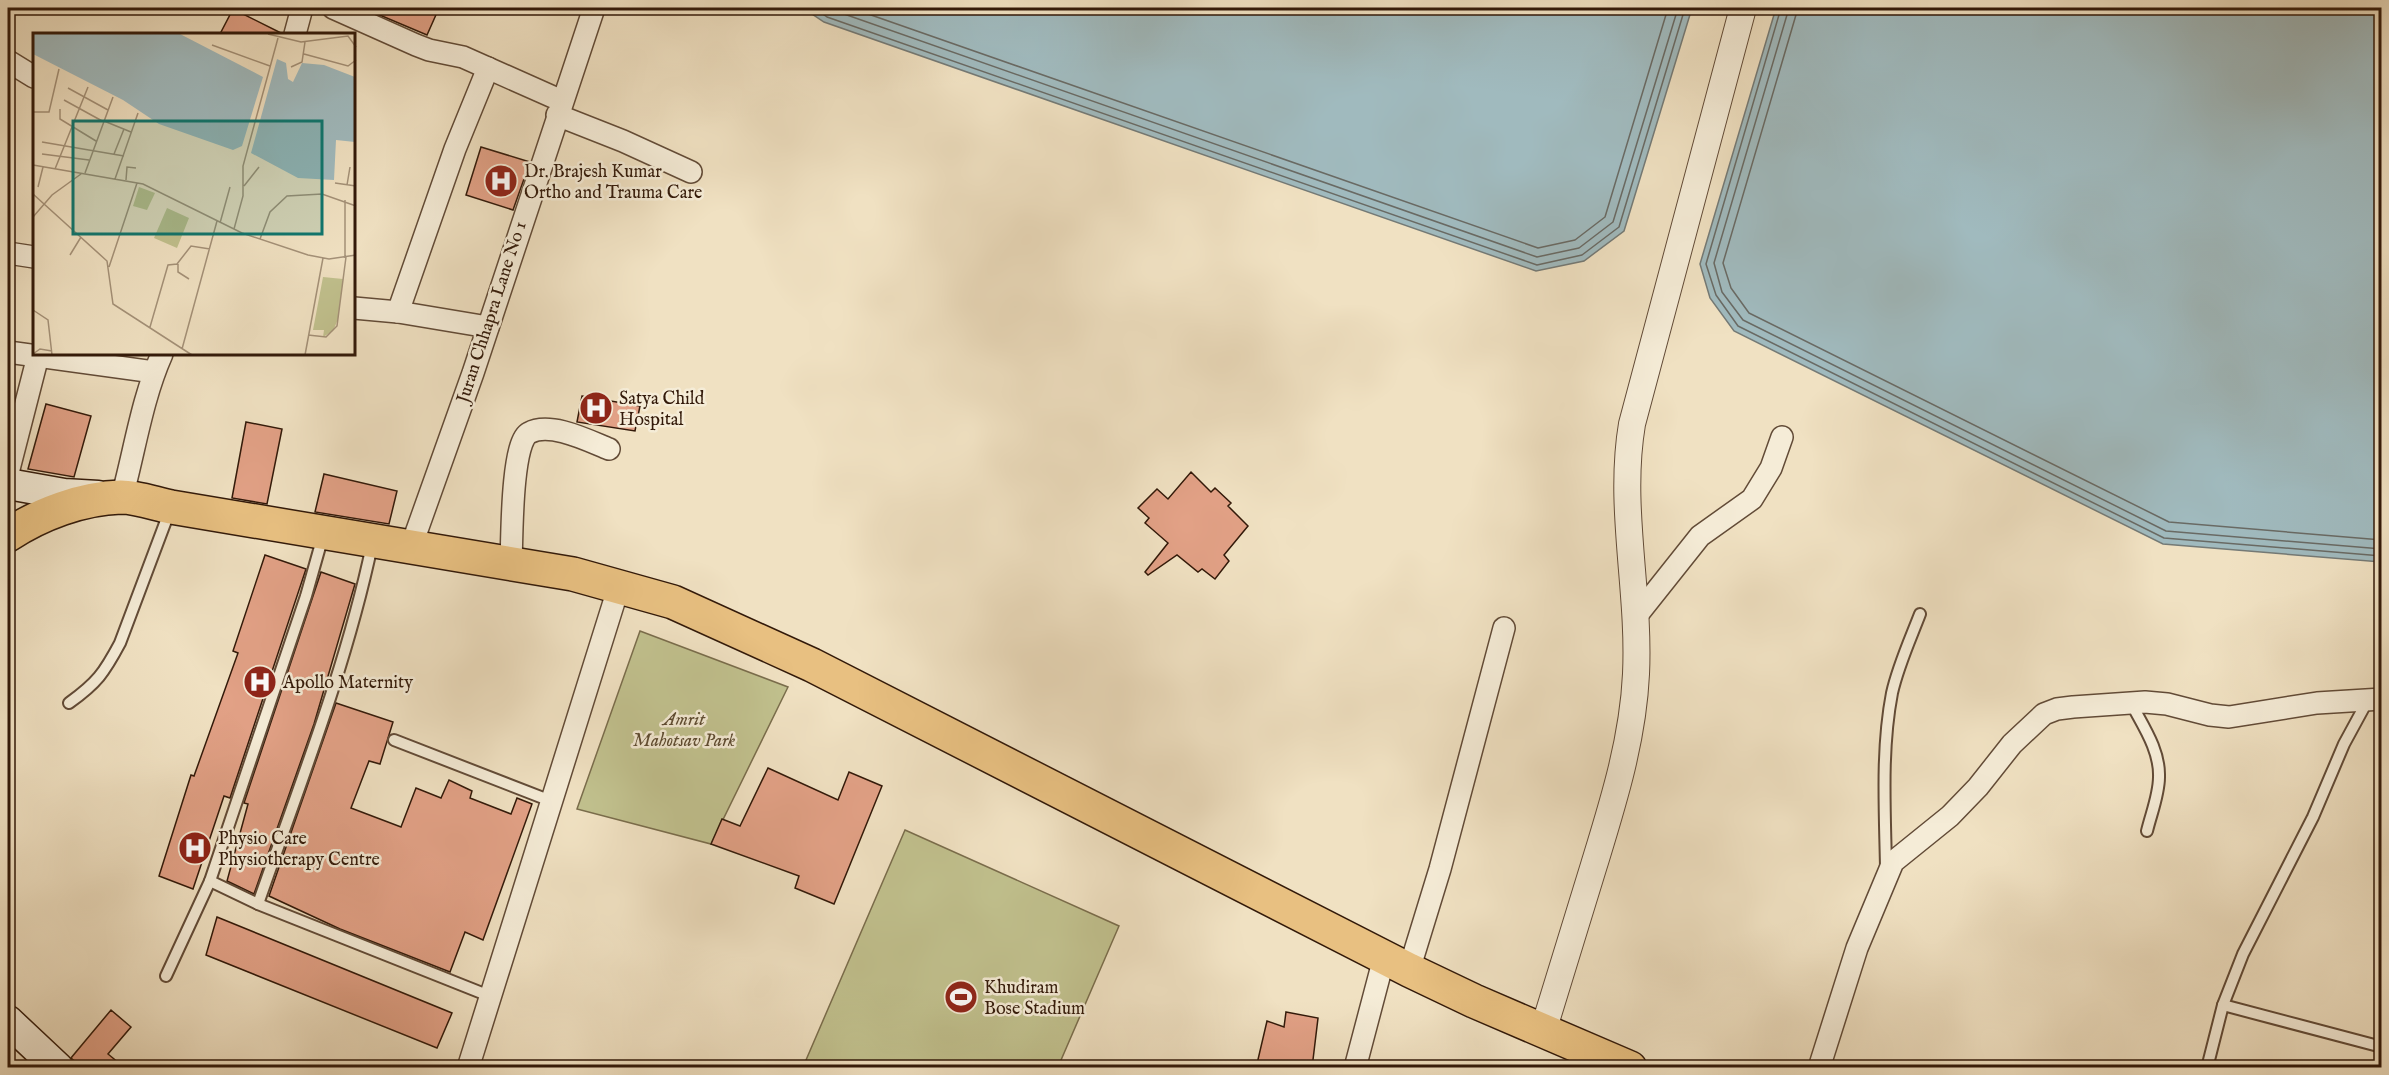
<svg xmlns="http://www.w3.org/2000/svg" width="2389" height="1075" font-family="'IM FELL English',serif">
	<rect width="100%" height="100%" fill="#f0e1c2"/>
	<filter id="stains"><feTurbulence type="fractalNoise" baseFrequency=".00333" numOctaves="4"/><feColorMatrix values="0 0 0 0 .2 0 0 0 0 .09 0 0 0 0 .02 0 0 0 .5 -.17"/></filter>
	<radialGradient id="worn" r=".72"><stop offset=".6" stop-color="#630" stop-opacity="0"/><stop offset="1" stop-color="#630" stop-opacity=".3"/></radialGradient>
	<g fill="#c1c18e" stroke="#7a6d4c" stroke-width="1.5">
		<polygon points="640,631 788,687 711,844 577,809"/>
		<polygon points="905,830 1119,926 1058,1067 803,1067"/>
	</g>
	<g fill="#a0babe" stroke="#747a76" stroke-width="1.5">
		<polygon points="803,8 1692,8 1624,231 1584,261 1536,271 824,22"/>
		<polygon points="1776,8 2381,8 2381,562 2163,544 1734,331 1710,298 1700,264"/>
	</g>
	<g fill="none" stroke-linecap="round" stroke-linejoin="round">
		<g stroke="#696a64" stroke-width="1.5">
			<polyline points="814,8 827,17 1537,265 1582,255 1619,227 1685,8"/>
			<polyline points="827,8 1537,257 1579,248 1613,222 1678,8"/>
			<polyline points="851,8 1538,248 1575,240 1605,217 1668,8"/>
			<polyline points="1781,8 1706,264 1716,295 1738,326 2164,538 2382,556"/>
			<polyline points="1789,8 1714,263 1722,292 1743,320 2166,531 2382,549"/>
			<polyline points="1798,8 1723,263 1731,288 1749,313 2169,522 2382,540"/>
		</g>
	</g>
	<g fill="#e2a186" stroke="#321909" stroke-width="1.5">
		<polygon points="363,8 439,8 427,35"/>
		<polygon points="233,9 283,34 220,34"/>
		<polygon points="481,147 530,162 513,210 466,195"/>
		<polygon points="582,396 640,406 635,431 577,422"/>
		<polygon points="46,404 91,416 74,477 28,469"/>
		<polygon points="246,422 282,429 267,504 232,498"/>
		<polygon points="1191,472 1211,492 1215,488 1231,503 1228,506 1248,526 1224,555 1229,561 1215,579 1202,569 1198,572 1177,555 1148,575 1145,572 1168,543 1145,523 1149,518 1138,508 1157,489 1168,499"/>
		<polygon points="324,474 397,491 389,524 315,512"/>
		<polygon points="265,555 306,569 230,798 224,796 193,889 159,876 191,775 194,776 238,653 233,651"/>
		<polygon points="321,572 355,584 314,724 254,894 227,881 248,804 244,803"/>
		<polygon points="336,703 393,722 380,764 369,761 351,808 401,827 416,788 441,798 449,780 472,791 470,798 511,814 517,798 532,804 483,940 465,932 450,972 340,929 269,896"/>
		<polygon points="768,768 838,800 849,772 882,786 834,904 795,888 799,876 711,844 722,819 740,826"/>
		<polygon points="217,917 452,1013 437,1048 206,955"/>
		<polygon points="111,1010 131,1027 108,1054 125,1068 83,1068 71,1058"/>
		<polygon points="1286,1012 1318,1018 1312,1068 1256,1068 1267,1021 1284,1027"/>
	</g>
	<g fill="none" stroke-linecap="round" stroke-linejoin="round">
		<defs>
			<g id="service">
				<path d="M69,703C97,683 104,673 120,643L170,510"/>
				<path d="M2131,703C2143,726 2160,750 2159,777C2159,795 2151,814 2147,831"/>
				<polyline points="394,740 551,801"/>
				<path d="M1886,868C1885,810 1881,750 1892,693C1898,666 1910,640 1920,614"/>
				<polyline points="210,881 258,904 492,997"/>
				<path d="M258,904C299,786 346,668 372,545"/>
				<polyline points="166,976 210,881 306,596 323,536"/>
				<polyline points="2223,1005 2382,1047"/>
				<polyline points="2207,1068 2223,1005 2243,954 2313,817 2344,744 2369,698"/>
			</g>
			<g id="minor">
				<polyline points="333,8 416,45 429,50 463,57 562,101"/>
				<polyline points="295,34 302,8"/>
				<polyline points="8,61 34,77"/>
				<polyline points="557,115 623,141 691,172"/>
				<polyline points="8,253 34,257"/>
				<polyline points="354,308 398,312 488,327"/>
				<polyline points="398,312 455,149 488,68"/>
				<polyline points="8,352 154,372"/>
				<polyline points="8,473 38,356"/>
				<path d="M122,497C135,449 142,399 162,354"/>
				<polyline points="411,547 473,373 594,8"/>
				<path d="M511,565C512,542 511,442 529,433C550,421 589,441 609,449"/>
				<polyline points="1634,619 1700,536 1752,499 1771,468 1782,437"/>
				<polyline points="1409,970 1440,869 1504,628"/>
				<polyline points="468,1068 619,586"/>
				<polyline points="1355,1068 1384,958"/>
				<polyline points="1819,1068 1857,948 1893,862 1950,816 1978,787 2012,744 2044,714 2057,709 2073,707 2145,702 2167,704 2210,715 2229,717 2317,703 2382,699"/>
			</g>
			<path id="tertiary" d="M1543,1031C1560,975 1577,920 1594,865C1613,803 1633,740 1636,674C1640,590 1618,507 1632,424L1743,8"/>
			<g id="secondary">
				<polyline points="8,484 64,494 98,496"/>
				<polyline points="8,1021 58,1068"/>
			</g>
			<path id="primary" d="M8,535C40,514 82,498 121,497C137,497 156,504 171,507L573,574L673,602L812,665L1409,970L1474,1001L1630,1068"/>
		</defs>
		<use href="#service" stroke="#624b37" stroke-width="14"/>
		<use href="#minor" stroke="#624b37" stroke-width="24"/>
		<use href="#tertiary" stroke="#624b37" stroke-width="28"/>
		<use href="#secondary" stroke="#321909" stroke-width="33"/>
		<use href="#primary" stroke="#321909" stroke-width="36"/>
		<use href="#service" stroke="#f5ecd7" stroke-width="10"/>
		<use href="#minor" stroke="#f5ecd7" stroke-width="21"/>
		<use href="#tertiary" stroke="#f5ecd7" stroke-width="26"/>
		<use href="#secondary" stroke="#f5ecd7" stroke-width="30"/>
		<use href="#primary" stroke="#e8c081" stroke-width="33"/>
	</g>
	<defs>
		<symbol id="hospital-disc" viewBox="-11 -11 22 22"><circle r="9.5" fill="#8f2418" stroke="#f5ecd7"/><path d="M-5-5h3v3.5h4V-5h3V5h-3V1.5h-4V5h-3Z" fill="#fff"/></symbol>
		<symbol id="stadium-disc" viewBox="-11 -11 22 22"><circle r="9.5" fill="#8f2418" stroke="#f5ecd7"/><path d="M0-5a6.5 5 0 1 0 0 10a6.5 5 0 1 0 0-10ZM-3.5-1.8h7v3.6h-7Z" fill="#fff"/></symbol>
	</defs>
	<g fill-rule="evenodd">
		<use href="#hospital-disc" x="482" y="162" width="38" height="38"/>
		<use href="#hospital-disc" x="577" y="389" width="38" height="38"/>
		<use href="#hospital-disc" x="241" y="663" width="38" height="38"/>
		<use href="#hospital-disc" x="176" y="829" width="38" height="38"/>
		<use href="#stadium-disc" x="942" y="978" width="38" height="38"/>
	</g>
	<g text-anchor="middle" stroke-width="5" stroke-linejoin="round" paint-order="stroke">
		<g font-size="18" fill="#321909" stroke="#f5ecd7" text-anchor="start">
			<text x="524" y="177">Dr. Brajesh Kumar<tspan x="524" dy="21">Ortho and Trauma Care</tspan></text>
			<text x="619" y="404">Satya Child<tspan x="619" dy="21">Hospital</tspan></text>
			<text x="283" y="688">Apollo Maternity</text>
			<text x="218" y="844">Physio Care<tspan x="218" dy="21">Physiotherapy Centre</tspan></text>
			<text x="984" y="993">Khudiram<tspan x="984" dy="21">Bose Stadium</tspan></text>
		</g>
		<g font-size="18" fill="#321909" stroke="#f5ecd7">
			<text transform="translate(491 312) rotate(-72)" y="6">Juran Chhapra Lane No 1</text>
		</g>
		<g font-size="18" font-style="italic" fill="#5d4b31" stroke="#f5ecd7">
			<text x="684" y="725">Amrit<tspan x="684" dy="21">Mahotsav Park</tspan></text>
		</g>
	</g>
	<g transform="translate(33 33)">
		<rect width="322" height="322" fill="#f0e1c2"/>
		<path d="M106,154L122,160L114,177L100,173ZM134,175L156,185L144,215L121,205ZM290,244L310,246L305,286L300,298L290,304L291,297H280Z" fill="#c1c18e"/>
		<path d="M0,1H147L230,44L209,113L200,117L126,91L90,67L0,21ZM244,26L253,30L255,46L260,49L269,30L291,32L322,44V109L303,107L301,147L265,145L218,120Z" fill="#a0babe"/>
		<path fill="none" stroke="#a49178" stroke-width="1.5" d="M235,1L268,9L315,3L323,14M179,12L237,33M271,21L315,33L323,27M258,34L269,29L272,9M35,55L75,77M31,67L71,89M27,76V86L63,108M0,79H16L26,36M71,88L98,99M9,109L91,123M9,121L56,127M81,121L91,96M0,132L110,151L209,200L275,222L296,226L323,222M22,136L55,54M52,140L80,64M82,146L105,80M93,147L94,134L103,135M302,150L323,153M314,152L317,134M211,153L226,134M5,154L10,134M0,161L74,228L80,271L159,322M312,167V225M0,184L19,162L48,141M187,190L197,154M201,196L210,163V133L245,5M227,206L237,179L254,163L289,161L323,173M37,222L48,204M145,231V239L156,246M76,234L104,150M0,277L15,287L19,322M117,294L135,232L144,231L158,213L177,216M275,302L293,304L304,293L313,224M149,316L184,188M0,321L7,316L19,318M272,322L290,225"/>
		<path fill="#0f766e" fill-opacity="0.15" stroke="#0f766e" stroke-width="3" d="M40,88H289V201H40Z"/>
		<rect width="322" height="322" fill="none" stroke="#321909" stroke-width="3"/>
	</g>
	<rect width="2389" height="1075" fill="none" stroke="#f0e1c2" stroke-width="30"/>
	<rect x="9" y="9" width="2371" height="1057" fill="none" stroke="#321909" stroke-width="3"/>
	<rect x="15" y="15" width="2359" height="1045" fill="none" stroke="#321909" stroke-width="1.5"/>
	<rect width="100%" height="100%" filter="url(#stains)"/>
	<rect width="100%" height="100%" fill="url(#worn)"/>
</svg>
